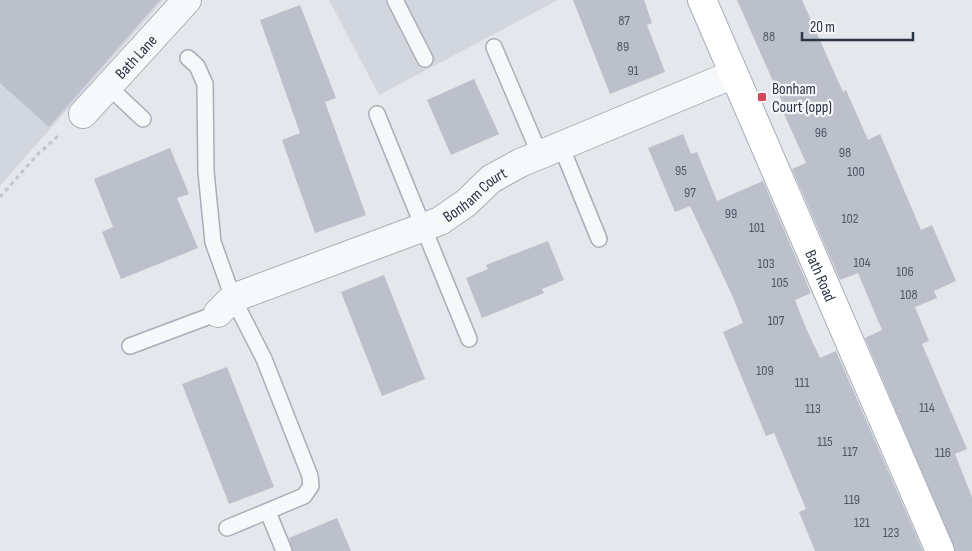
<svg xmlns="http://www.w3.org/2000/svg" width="972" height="551" font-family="'Sofia Sans Condensed',sans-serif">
	<rect width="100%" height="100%" fill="#e4e7ec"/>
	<g fill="#d2d6de">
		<polygon points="0,0 163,0 0,186"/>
		<polygon points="329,0 558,0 379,95"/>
	</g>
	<g fill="#bbc0ca">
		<polygon points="0,0 160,0 49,127 0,83"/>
		<polygon points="573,0 644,0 652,23 647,25 665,72 610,94"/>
		<polygon points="737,0 802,0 843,92 846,90 868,140 880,134 921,230 932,225 956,281 934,291 937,298 915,307 929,341 922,344 967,449 955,454 972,497 972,551 955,551 865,338 882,330 858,273 840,280 792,169 806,163 781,107 784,106"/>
		<polygon points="300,5 336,98 325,102 366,215 315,233 282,140 300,133 260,20"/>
		<polygon points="474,79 499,134 451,155 427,100"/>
		<polygon points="683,134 691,154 697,152 717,201 763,181 811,293 795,300 806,328 820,358 836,351 923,551 815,551 799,512 806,509 774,433 766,436 723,332 743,323 732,295 690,206 675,212 648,148"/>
		<polygon points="170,148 189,194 177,198 198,248 121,279 102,232 113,227 94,179"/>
		<polygon points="548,241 564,280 542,289 544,293 482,318 466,278 488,269 486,265"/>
		<polygon points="384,275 425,379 382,396 341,292"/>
		<polygon points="227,367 274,487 229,504 182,384"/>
		<polygon points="337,518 351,551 293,551 289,538"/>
	</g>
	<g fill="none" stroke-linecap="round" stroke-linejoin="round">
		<defs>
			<g id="lane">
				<polyline points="395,0 425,59"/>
				<polyline points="494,47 540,155"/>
				<polyline points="188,58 197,66 205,84 206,172 213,242 233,298 264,359 310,476 311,486 304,496 227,528"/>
				<polyline points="109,87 143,119"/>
				<polyline points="377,114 469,339"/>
				<polyline points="561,146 599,239"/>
				<polyline points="130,346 218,313"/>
				<polyline points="268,512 284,551"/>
			</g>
			<g id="street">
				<path id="s1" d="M83,114L187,0"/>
				<path id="s2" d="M218,313L233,298L440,221L466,203L491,179L520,163L734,74"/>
			</g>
			<g id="secondary">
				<path id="s3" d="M702,0L940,551"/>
			</g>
		</defs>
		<use href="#lane" stroke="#a9aeb7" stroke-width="18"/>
		<use href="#street" stroke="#a9aeb7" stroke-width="30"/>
		<use href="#secondary" stroke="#a9aeb7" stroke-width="30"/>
		<polyline stroke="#c2c5cb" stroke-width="3" stroke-dasharray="4 4" stroke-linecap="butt" points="0,197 39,153 58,136"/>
		<use href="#lane" stroke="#f7f8fa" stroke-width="15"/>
		<use href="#street" stroke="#f7f8fa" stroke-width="28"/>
		<use href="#secondary" stroke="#fff" stroke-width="28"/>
	</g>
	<rect fill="#d2485b" stroke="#f4f6f9" stroke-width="2" x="757" y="92" width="10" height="10" rx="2.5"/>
	<g text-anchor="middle" stroke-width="4.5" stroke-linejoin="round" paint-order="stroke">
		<g font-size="14" fill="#4f5766">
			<text x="624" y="25">87</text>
			<text x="769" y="41">88</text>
			<text x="623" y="51">89</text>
			<text x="633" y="75">91</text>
			<text x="821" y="137">96</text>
			<text x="845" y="157">98</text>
			<text x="681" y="175">95</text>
			<text x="856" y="176">100</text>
			<text x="690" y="197">97</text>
			<text x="731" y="218">99</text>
			<text x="850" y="223">102</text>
			<text x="757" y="232">101</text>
			<text x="862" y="267">104</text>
			<text x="766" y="268">103</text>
			<text x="905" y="276">106</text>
			<text x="780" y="287">105</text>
			<text x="909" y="299">108</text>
			<text x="776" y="325">107</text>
			<text x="765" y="375">109</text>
			<text x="802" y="387">111</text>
			<text x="927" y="412">114</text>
			<text x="813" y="413">113</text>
			<text x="825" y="446">115</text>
			<text x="850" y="456">117</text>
			<text x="943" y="457">116</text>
			<text x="852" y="504">119</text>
			<text x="862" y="527">121</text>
			<text x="891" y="537">123</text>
		</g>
		<g font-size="16" fill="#2b3445" stroke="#f4f6f9">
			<text dy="6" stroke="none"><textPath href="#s1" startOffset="78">Bath Lane</textPath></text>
			<text dy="6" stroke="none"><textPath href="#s2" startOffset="286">Bonham Court</textPath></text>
			<text dy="6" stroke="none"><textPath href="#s3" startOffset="300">Bath Road</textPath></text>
		</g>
		<g font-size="16" fill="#2b3445" stroke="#f4f6f9" text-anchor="start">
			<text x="772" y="94">Bonham<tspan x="772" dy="18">Court (opp)</tspan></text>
		</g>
	</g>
	<path d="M802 32v8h111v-8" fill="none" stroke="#2b3445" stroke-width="2.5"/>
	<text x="810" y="32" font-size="15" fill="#2b3445" stroke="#f4f6f9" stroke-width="4" paint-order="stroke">20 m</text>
</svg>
